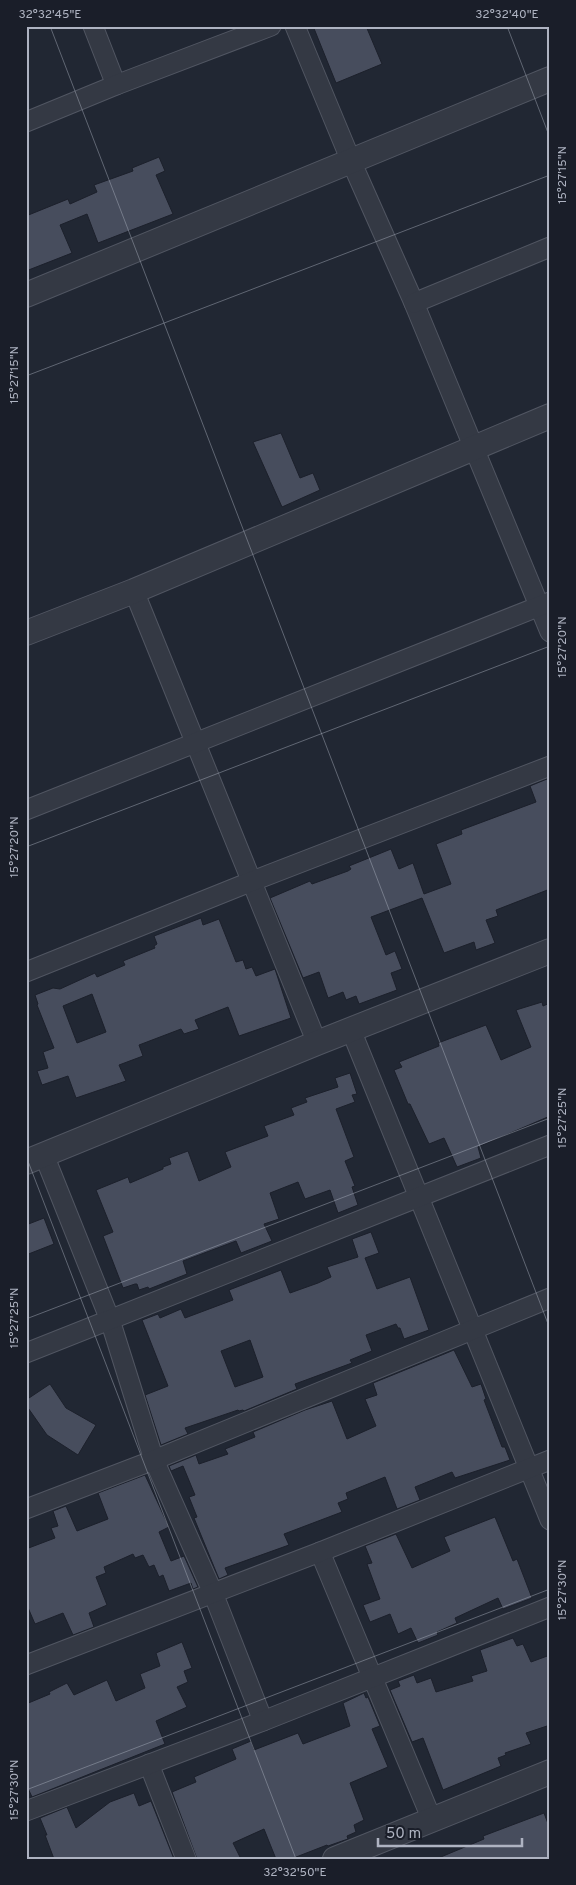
<svg xmlns="http://www.w3.org/2000/svg" width="576" height="1885" font-family="Overpass,sans-serif">
	<rect width="100%" height="100%" fill="#212733"/>
	<g fill="#474d5d" stroke="#1c202b" fill-rule="evenodd">
		<polygon points="313,26 366,26 382,64 336,83"/>
		<polygon points="159,157 165,171 156,175 173,214 98,243 87,214 60,225 72,253 26,271 26,216 68,199 70,204 97,192 94,185 133,171 132,168"/>
		<polygon points="281,433 300,478 313,473 320,490 282,507 253,442"/>
		<polygon points="547,779 550,788 550,889 496,910 498,916 486,920 495,943 476,950 474,942 444,953 422,898 371,917 386,955 395,951 402,969 391,973 397,990 359,1004 356,996 346,1000 343,992 328,998 319,972 303,978 270,898 310,881 312,884 348,871 351,869 349,866 391,849 399,869 413,863 424,894 451,884 436,844 462,834 461,830 536,802 530,786"/>
		<path d="M201,918L203,925L219,919L236,962L243,960L246,969L252,967L256,976L275,969L291,1018L239,1036L228,1007L195,1020L199,1029L184,1034L181,1029L139,1045L143,1056L119,1065L126,1081L76,1098L68,1076L42,1085L37,1071L48,1068L43,1052L54,1048L37,1005L38,1004L35,995L53,988L60,989L95,973L97,977L125,965L123,961L155,948L154,946L157,944L154,936ZM92,994L106,1032L77,1043L63,1006Z"/>
		<polygon points="542,1002 543,1006 550,1003 550,1116 478,1147 481,1158 457,1167 444,1138 429,1144 410,1104 408,1104 394,1070 402,1067 399,1062 439,1046 438,1043 486,1025 501,1060 531,1047 516,1010"/>
		<polygon points="350,1073 357,1094 352,1095 355,1102 336,1109 354,1157 345,1161 355,1186 352,1187 358,1205 338,1213 330,1190 305,1199 298,1182 270,1193 279,1219 264,1224 272,1241 241,1253 236,1241 183,1261 187,1274 149,1289 148,1287 139,1290 137,1284 135,1284 123,1288 103,1236 113,1232 96,1190 128,1177 130,1183 163,1169 163,1167 171,1164 169,1158 188,1151 199,1181 231,1167 225,1152 268,1136 264,1126 294,1115 291,1108 307,1102 305,1098 338,1087 335,1078"/>
		<polygon points="44,1218 54,1244 26,1255 26,1225"/>
		<path d="M371,1232L379,1253L365,1258L377,1289L410,1277L429,1330L404,1339L400,1328H398L396,1324L366,1335L372,1351L350,1360L352,1363L295,1384L297,1389L244,1411L243,1410L239,1411L238,1410L185,1428L188,1434L161,1445L145,1395L168,1386L142,1320L158,1314L160,1318L181,1309L185,1318L233,1300L229,1290L281,1270L290,1293L318,1283L331,1277L327,1267L358,1257L352,1239ZM250,1340L263,1377L235,1387L221,1351Z"/>
		<polygon points="454,1350 472,1387 481,1384 486,1399 484,1400 502,1447 505,1447 510,1460 455,1478 452,1472 415,1487 420,1500 397,1509 385,1477 346,1493 348,1499 338,1503 342,1512 284,1534 289,1545 225,1568 228,1575 219,1579 194,1518 197,1517 189,1497 195,1495 183,1466 171,1471 169,1466 196,1455 199,1464 228,1454 225,1449 255,1437 253,1432 305,1410 332,1401 347,1439 376,1426 365,1399 377,1395 373,1383"/>
		<polygon points="50,1384 66,1408 96,1425 78,1455 47,1435 26,1405 26,1400"/>
		<polygon points="145,1475 169,1527 159,1532 171,1561 184,1556 198,1587 193,1589 191,1583 169,1591 163,1575 159,1577 154,1565 149,1567 143,1555 135,1558 133,1554 104,1567 106,1573 96,1577 107,1605 89,1613 94,1627 73,1635 63,1613 35,1624 26,1603 26,1549 55,1538 51,1528 58,1526 53,1511 66,1506 77,1531 108,1519 98,1493"/>
		<polygon points="495,1517 513,1561 517,1559 532,1598 503,1609 498,1598 455,1618 457,1623 437,1632 438,1635 418,1643 411,1628 398,1634 390,1614 370,1622 363,1605 380,1599 367,1564 372,1563 365,1546 396,1534 412,1568 450,1551 444,1537"/>
		<polygon points="513,1638 517,1646 523,1644 531,1662 550,1655 550,1725 526,1733 531,1744 505,1753 506,1755 498,1758 501,1766 443,1790 423,1738 412,1742 390,1690 400,1686 398,1681 414,1675 417,1683 431,1678 436,1692 473,1681 471,1676 487,1671 480,1650"/>
		<polygon points="182,1642 192,1668 184,1671 188,1682 177,1687 187,1707 156,1721 165,1744 32,1797 26,1784 26,1704 50,1694 49,1692 67,1683 74,1695 107,1680 116,1701 145,1688 140,1674 160,1666 156,1653"/>
		<polygon points="364,1693 366,1698 368,1697 380,1726 372,1729 388,1767 350,1783 364,1820 354,1825 356,1832 347,1836 348,1839 345,1840 328,1846 327,1845 291,1859 276,1859 264,1829 233,1843 241,1859 197,1859 172,1792 196,1782 194,1777 236,1759 232,1749 251,1741 254,1750 298,1733 303,1744 350,1726 343,1703"/>
		<polygon points="134,1793 139,1806 151,1801 174,1859 54,1859 45,1835 47,1835 40,1818 67,1807 76,1828 110,1802"/>
		<polygon points="544,1813 550,1829 550,1859 436,1859 484,1839 483,1836"/>
	</g>
	<g fill="none" stroke-linecap="round" stroke-linejoin="round">
		<defs>
			<g id="minor">
				<polyline points="93,26 116,85"/>
				<polyline points="295,26 351,161 414,303 550,632"/>
				<polyline points="26,122 116,85 271,26"/>
				<polyline points="414,303 550,247"/>
				<polyline points="134,591 317,1043"/>
				<polyline points="26,810 550,602"/>
				<polyline points="26,972 250,882 550,766"/>
				<polyline points="351,1030 550,1520"/>
				<polyline points="44,1155 110,1320 154,1460 213,1593 263,1721"/>
				<polyline points="26,1353 550,1145"/>
				<polyline points="26,1509 154,1460 550,1298"/>
				<polyline points="320,1552 432,1820"/>
				<polyline points="26,1665 320,1552 550,1460"/>
				<polyline points="149,1764 186,1859"/>
				<polyline points="26,1811 263,1721 550,1607"/>
			</g>
			<g id="tertiary">
				<polyline points="26,295 550,79"/>
				<polyline points="26,633 134,591 550,416"/>
				<polyline points="26,1162 317,1043 550,951"/>
				<polyline points="335,1859 550,1772"/>
			</g>
		</defs>
		<use href="#minor" stroke="#515662" stroke-width="21"/>
		<use href="#tertiary" stroke="#515662" stroke-width="26"/>
		<use href="#minor" stroke="#343944" stroke-width="19"/>
		<use href="#tertiary" stroke="#343944" stroke-width="24"/>
	</g>
	<path fill="none" stroke="#aeb3c1" stroke-width="1" stroke-opacity="0.45" d="M50,26L550,1329M507,26L550,138M26,376L550,175M26,847L550,646M26,1156L296,1859M26,1319L550,1118M26,1790L550,1589"/>
	<rect width="576" height="1885" fill="none" stroke="#1a1e29" stroke-width="55"/>
	<path d="M378 1838v8h144v-8" fill="none" stroke="#aeb3c1" stroke-width="2.5"/>
	<text x="386" y="1838" font-size="15" fill="#aeb3c1" stroke="#1a1e29" stroke-width="4" paint-order="stroke">50 m</text>
	<rect x="28" y="28" width="520" height="1830" fill="none" stroke="#aeb3c1" stroke-width="2"/>
	<g font-size="12" text-anchor="middle" fill="#aeb3c1">
		<text x="50" y="18">32°32'45"E</text>
		<text x="507" y="18">32°32'40"E</text>
		<text transform="translate(562 175) rotate(-90)" y="4">15°27'15"N</text>
		<text transform="translate(14 375) rotate(-90)" y="4">15°27'15"N</text>
		<text transform="translate(562 647) rotate(-90)" y="4">15°27'20"N</text>
		<text transform="translate(14 847) rotate(-90)" y="4">15°27'20"N</text>
		<text transform="translate(562 1118) rotate(-90)" y="4">15°27'25"N</text>
		<text transform="translate(14 1318) rotate(-90)" y="4">15°27'25"N</text>
		<text transform="translate(562 1590) rotate(-90)" y="4">15°27'30"N</text>
		<text transform="translate(14 1790) rotate(-90)" y="4">15°27'30"N</text>
		<text x="295" y="1876">32°32'50"E</text>
	</g>
</svg>
